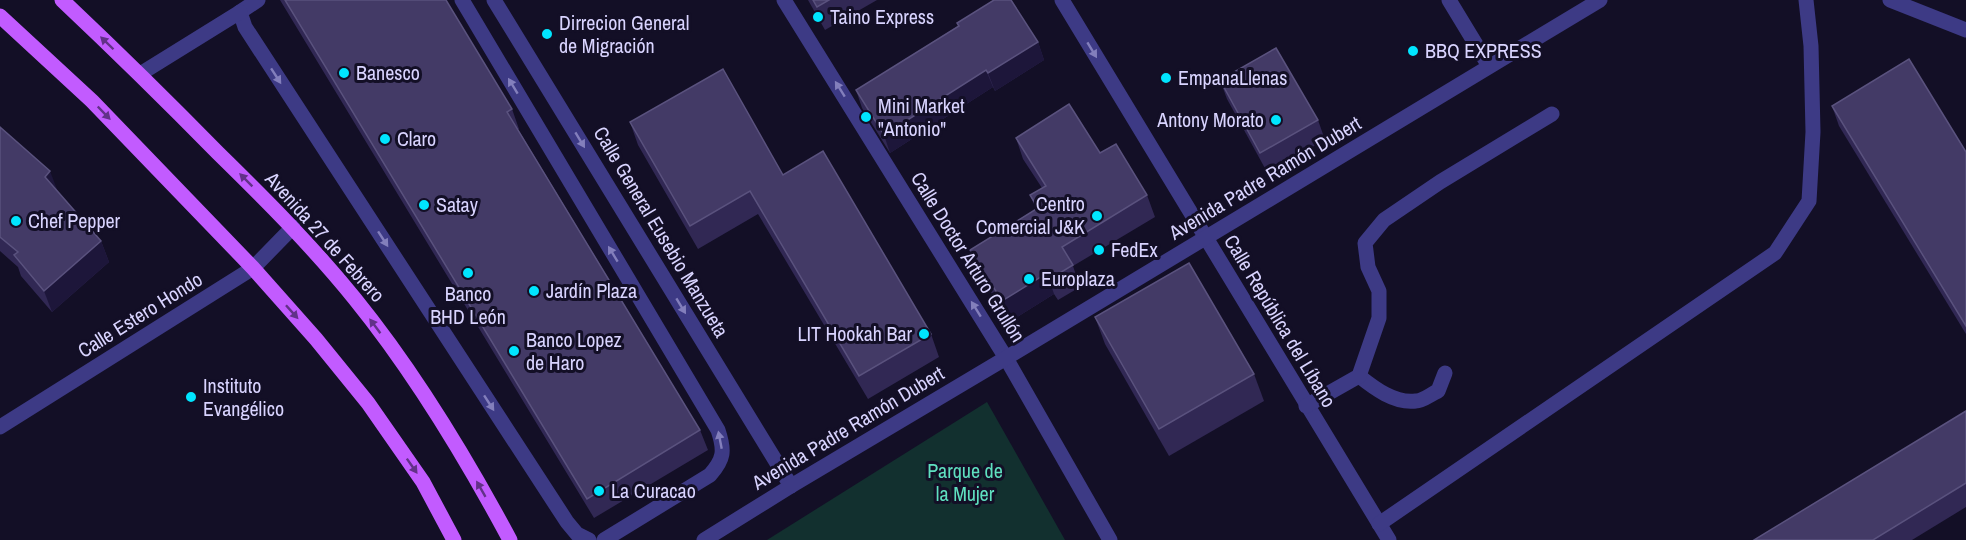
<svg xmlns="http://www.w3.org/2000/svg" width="1966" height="540" font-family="'Archivo Narrow',sans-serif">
	<rect width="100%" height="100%" fill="#130f26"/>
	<polygon fill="#12302f" points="987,402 1065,540 767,540"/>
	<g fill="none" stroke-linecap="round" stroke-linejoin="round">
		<g stroke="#3d3a85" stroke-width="15">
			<polyline points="258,0 240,12 245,27 567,522 577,534 589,540"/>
			<path d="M462,0L718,430C725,451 724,459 710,475L604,540"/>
			<polyline points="494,0 791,486"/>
			<polyline points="784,0 1006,358 1110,540"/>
			<polyline points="1062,0 1389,540"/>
			<polyline points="1449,0 1489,66"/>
			<polyline points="1890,0 1966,30"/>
			<polyline points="140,74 240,12"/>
			<path d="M1359,376C1374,388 1395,404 1416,401C1423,401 1431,394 1438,391L1445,373"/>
			<polyline points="1306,406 1359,376 1379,318 1379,291 1368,267 1365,243 1384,220 1440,182 1552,114"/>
			<polyline points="0,427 253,268 293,227"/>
			<polyline points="1379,524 1775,253 1809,201 1813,132 1811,46 1806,0"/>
			<polyline points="704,540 791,486 1006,358 1600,0"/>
		</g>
		<g stroke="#c25bff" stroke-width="15">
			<path d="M62,0C115,50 167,101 218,153C266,200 313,247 355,299C415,373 465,456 510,540"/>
			<polyline points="0,16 92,101 253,268 316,339 368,403 423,482 454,540"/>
		</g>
	</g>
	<g fill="#312854">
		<polygon points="280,0 446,0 512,109 519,129 518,129 700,430 708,450 594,518"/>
		<polygon points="808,0 877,0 825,30"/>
		<polygon points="957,23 1038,42 1044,60 995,91 993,87 890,153 862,108 856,90 958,26"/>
		<polygon points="1220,80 1318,120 1325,140 1267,172 1227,99"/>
		<polygon points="1832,106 1966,152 1966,334 1839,126"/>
		<polygon points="630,122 783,175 931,334 939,357 868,399 758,214 698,249 638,145"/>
		<polygon points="0,127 101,241 109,262 52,312 21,276 18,267 0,251"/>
		<polygon points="1016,138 1100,153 1147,195 1155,217 1073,266 1080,287 1058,300 1054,294 1009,322 978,271 970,250 1036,209 1030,195 1042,188 1023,159"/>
		<polygon points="1095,317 1254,374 1264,401 1169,456 1105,344"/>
		<polygon points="1966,411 1966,507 1912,540 1754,540"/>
	</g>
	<g fill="#1d163a">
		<polygon points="1038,42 1044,60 995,91 988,73"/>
		<polygon points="986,70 993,87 890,153 884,135"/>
		<polygon points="50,171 58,192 45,177"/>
		<polygon points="101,241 109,262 52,312 44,291"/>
		<polygon points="1047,273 1054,294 1009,322 1002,301"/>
	</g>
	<g fill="#433a66" stroke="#5a527e" stroke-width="1.5">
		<polygon points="285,0 446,0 512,109 507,112 700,430 587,499"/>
		<polygon points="813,0 829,0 817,7"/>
		<polygon points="994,0 1011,0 1038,42 988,73 986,70 884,135 856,90 959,26 957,23"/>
		<polygon points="1276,48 1318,120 1260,153 1220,80"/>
		<polygon points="1909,59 1966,152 1966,326 1832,106"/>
		<polygon points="723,69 783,175 823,151 931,334 859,376 750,191 690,226 630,122"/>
		<polygon points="1069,104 1100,153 1116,144 1147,195 1062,247 1073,265 1050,279 1047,273 1002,301 970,250 1038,208 1030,195 1046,186 1016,138"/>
		<polygon points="0,127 50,171 45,177 101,241 44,291 14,255 18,252 0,237"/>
		<polygon points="1189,263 1254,374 1159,429 1095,317"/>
		<polygon points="1966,411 1966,483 1873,540 1754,540"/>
	</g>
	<defs><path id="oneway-solid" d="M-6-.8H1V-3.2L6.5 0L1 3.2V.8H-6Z" transform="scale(1.5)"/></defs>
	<g fill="#623188">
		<use href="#oneway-solid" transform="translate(107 43) rotate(-136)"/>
		<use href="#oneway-solid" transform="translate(104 113) rotate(46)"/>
		<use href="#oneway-solid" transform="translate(246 180) rotate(-135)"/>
		<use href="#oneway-solid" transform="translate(292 312) rotate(48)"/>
		<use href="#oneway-solid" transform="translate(375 326) rotate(-127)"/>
		<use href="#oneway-solid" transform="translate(412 466) rotate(55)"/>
		<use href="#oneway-solid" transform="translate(481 489) rotate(-120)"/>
	</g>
	<g fill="#837fbc">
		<use href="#oneway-solid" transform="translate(1092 50) rotate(59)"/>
		<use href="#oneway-solid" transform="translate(276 76) rotate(57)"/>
		<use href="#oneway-solid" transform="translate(513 86) rotate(-121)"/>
		<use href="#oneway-solid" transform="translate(840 89) rotate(-122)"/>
		<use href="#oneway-solid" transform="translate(580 140) rotate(59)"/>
		<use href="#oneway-solid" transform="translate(383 239) rotate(57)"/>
		<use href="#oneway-solid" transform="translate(613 254) rotate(-121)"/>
		<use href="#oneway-solid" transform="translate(681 306) rotate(59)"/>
		<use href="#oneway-solid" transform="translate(976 309) rotate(-122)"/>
		<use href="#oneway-solid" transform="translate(489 403) rotate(57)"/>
		<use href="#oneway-solid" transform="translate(720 440) rotate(-101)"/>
	</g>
	<g fill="#00e5ff" stroke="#130f26" stroke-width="2">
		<circle cx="818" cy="17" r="6"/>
		<circle cx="547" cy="34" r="6"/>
		<circle cx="1413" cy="51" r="6"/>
		<circle cx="344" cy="73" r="6"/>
		<circle cx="1166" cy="78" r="6"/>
		<circle cx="866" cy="117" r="6"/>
		<circle cx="1276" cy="120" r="6"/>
		<circle cx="385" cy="139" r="6"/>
		<circle cx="424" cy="205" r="6"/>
		<circle cx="1097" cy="216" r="6"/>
		<circle cx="16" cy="221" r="6"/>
		<circle cx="1099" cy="250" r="6"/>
		<circle cx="468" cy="273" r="6"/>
		<circle cx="1029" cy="279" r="6"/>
		<circle cx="534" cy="291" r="6"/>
		<circle cx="924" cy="334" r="6"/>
		<circle cx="514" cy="351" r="6"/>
		<circle cx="191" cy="397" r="6"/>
		<circle cx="599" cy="491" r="6"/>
	</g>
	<g text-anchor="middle" stroke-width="6" stroke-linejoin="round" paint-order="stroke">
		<g font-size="20" fill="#d9d4ff" stroke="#130f26" text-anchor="start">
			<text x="830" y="24">Taino Express</text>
			<text x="559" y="30">Dirrecion General<tspan x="559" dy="23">de Migración</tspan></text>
			<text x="1425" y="58">BBQ EXPRESS</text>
			<text x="356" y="80">Banesco</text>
			<text x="1178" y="85">EmpanaLlenas</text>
			<text x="878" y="113">Mini Market<tspan x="878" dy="23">"Antonio"</tspan></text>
			<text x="1264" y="127" text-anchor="end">Antony Morato</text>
			<text x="397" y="146">Claro</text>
			<text x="1085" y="211" text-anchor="end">Centro<tspan x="1085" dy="23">Comercial J&amp;K</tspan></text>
			<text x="436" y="212">Satay</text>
			<text x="28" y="228">Chef Pepper</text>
			<text x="1111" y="257">FedEx</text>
			<text x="1041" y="286">Europlaza</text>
			<text x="546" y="298">Jardín Plaza</text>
			<text x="468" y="301" text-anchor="middle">Banco<tspan x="468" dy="23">BHD León</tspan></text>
			<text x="912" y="341" text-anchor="end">LIT Hookah Bar</text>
			<text x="526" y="347">Banco Lopez<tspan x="526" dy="23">de Haro</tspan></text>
			<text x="203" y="393">Instituto<tspan x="203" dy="23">Evangélico</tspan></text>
			<text x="611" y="498">La Curacao</text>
		</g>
		<g font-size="20" fill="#d9d4ff" stroke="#130f26">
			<text transform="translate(1265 178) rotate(-31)" y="7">Avenida Padre Ramón Dubert</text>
			<text transform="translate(661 232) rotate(59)" y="7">Calle General Eusebio Manzueta</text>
			<text transform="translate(325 237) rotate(48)" y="7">Avenida 27 de Febrero</text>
			<text transform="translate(968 257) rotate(58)" y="7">Calle Doctor Arturo Grullón</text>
			<text transform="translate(140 315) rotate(-32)" y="7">Calle Estero Hondo</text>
			<text transform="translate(1280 321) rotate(59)" y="7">Calle República del Líbano</text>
			<text transform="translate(848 428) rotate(-31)" y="7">Avenida Padre Ramón Dubert</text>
		</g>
		<g font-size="20" fill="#5fe0c0" stroke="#130f26">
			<text x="965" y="478">Parque de<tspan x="965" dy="23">la Mujer</tspan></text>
		</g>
	</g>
</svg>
